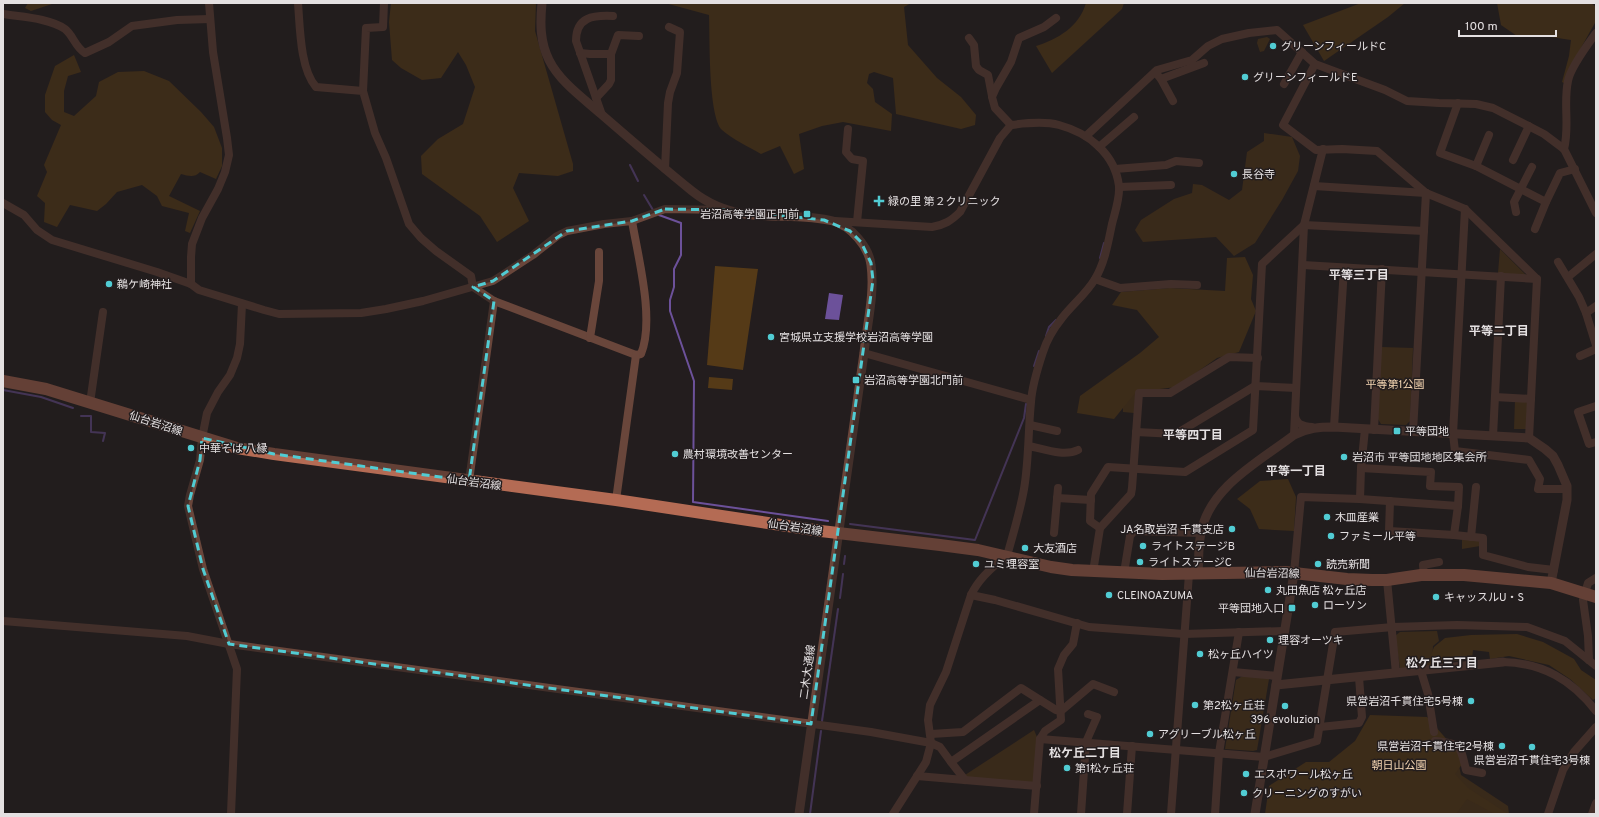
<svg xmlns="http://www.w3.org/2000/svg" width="1599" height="817" font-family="Overpass,'Noto Sans JP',sans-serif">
	<rect width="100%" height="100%" fill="#231d1e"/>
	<g fill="#553a17">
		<polygon points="1267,37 1270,39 1264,51 1260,52 1257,43 1258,39"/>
		<polygon points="1264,133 1292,137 1300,156 1298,171 1282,200 1255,243 1234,256 1216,237 1143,242 1135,230 1141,220 1174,199 1192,193 1193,184 1202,185 1229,200 1242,190 1247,152 1264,141"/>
		<polygon points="1500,249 1527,276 1498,273"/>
		<polygon points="715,266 758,269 743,370 707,365"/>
		<polygon points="1381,347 1413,348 1410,421 1406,425 1381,424 1378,419"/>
		<polygon points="709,377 733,379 732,390 708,388"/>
		<polygon points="1136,390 1134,413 1123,412 1123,393"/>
		<polygon points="1515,401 1528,401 1526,429 1514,429"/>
		<polygon points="1462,537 1480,539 1480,546 1462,549"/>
		<polygon points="1437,631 1439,641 1433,646 1432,666 1407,670 1400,668 1395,636 1400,632"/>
		<polygon points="1241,677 1266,677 1269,679 1257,750 1253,751 1225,749 1236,680"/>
		<polygon points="1034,730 1037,737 1034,781 1032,783 968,779 965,775"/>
		<polygon points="1457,756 1461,775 1508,806 1509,814 1404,814"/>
	</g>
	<g fill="#5c3e14">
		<polygon points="28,3 55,3 31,11 25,8"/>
		<polygon points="391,3 536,3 535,31 573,164 573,171 558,176 519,173 513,188 529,221 497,242 480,216 422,174 421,156 438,139 463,124 475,87 466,65 458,52 441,78 422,80 401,68 392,60 389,22"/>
		<path d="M665,3H911L904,7L908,45L937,78L961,97L976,115L975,125L961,129L896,114L893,78L874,72L869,74L867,83L873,89L875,102L892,114L891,131L843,122L822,126L799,134L804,169L794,174L780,146L761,154C749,147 732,139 722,130C708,116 710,37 709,15Z"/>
		<path d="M1086,3H1124L1122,9L1052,73L1036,46C1058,39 1079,27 1086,3Z"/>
		<polygon points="1361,3 1405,3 1388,17 1324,61 1303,25"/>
		<polygon points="1497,3 1591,3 1596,7 1596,21 1568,71 1564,83 1562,82 1569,56 1571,40 1544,36 1517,36 1501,25"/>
		<path d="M74,55L81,72L68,76L64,91V112L74,116L96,96L99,82L118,72L144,71L169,81L201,112L214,127L222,148V166L216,179L200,172C194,178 189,176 181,174L169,196L200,211L190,233L185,231L189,213L162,206L157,196L142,185L117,192L106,204L97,211L70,205L57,227L44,222L45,203L37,196L47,172L44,165L61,125L52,120L45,112V95L55,66Z"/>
		<polygon points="1245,257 1253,275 1251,299 1256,311 1239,352 1217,358 1176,387 1136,392 1114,419 1077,413 1080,396 1140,353 1159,337 1137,310 1112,305 1121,292 1170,288 1225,291 1227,258"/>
		<polygon points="1288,479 1296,497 1294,531 1259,529 1250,509 1237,499 1260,481"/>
		<polygon points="1517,634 1543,642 1574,659 1581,670 1596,680 1596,698 1593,700 1570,679 1549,665 1509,656 1490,659 1489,652 1473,650 1472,659 1430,664 1430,658 1434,647 1445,638 1471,635"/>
		<polygon points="1370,715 1427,717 1465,760 1455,774 1468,788 1508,814 1495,814 1467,799 1456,814 1265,814 1269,786 1306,762 1329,762 1355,741"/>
	</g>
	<polygon fill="#6c519a" points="829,293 843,295 839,320 825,319"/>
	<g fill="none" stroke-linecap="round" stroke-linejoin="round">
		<g stroke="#6c519a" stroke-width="2">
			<polyline points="630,165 638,181"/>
			<polyline points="644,195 653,210"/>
			<polyline points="659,215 681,223 681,255 674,269 674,287 670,300 670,311 694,381 693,502 828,521"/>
			<polyline points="1100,258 1104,243"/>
			<polyline points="1046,336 1049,327 1056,320"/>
			<polyline points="1034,366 1039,351"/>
			<polyline points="3,390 41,397 73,408"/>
			<polyline points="81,416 91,416 91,432 105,433 103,441"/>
			<polyline points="850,524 975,540 1024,418 1026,404"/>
			<polyline points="844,564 845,556"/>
			<polyline points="840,598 843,574"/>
			<polyline points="822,721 838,609"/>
			<polyline points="810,814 821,731"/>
		</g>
		<g stroke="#69463b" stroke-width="8">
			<path d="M298,3C300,27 300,69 316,87L363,91L375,133L386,158L409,224L421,238L436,251L471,276L473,287L494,301L636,355L641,354C655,320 638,257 632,221"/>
			<path d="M3,14C21,17 49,18 65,29C73,35 75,47 85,53L109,42L132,26L177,20L210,19"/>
			<polyline points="969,38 974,45 976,66 979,70 988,75 992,96"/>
			<polyline points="580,53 590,54 611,54"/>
			<polyline points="1315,64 1283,125 1316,150 1342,149 1377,151 1426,193 1465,209 1537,279 1529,438"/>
			<polyline points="1155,72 1161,79 1204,63"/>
			<polyline points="1161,79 1173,101"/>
			<polyline points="1284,84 1302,52"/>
			<polyline points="363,91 366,28 383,27 384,3"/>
			<polyline points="596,98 609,84 611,80 611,54 618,35 639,36"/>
			<polyline points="1458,103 1440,153 1476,166 1546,202"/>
			<path d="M602,115L576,41C576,17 593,15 613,16"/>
			<polyline points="1011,125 995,108 992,97 996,88 1011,62 1019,38 1044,27 1056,18"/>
			<polyline points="848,129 846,152 852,159 863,161 857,222"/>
			<polyline points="1086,136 1157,70 1192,60 1208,46 1222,39 1249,33 1277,30 1315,64 1385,90 1407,101 1439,103 1476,104 1493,108 1544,134 1564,149 1596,213"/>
			<polyline points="1099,147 1134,117"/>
			<path d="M1564,149C1570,127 1563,103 1568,81C1570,68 1588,44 1596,33"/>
			<polyline points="1513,160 1529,126"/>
			<polyline points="1476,166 1489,135"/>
			<polyline points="665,169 668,103 670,92 677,73 680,32 669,27"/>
			<polyline points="1115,169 1166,165 1176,161 1199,163"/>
			<polyline points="1314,186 1426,193"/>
			<polyline points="1119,187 1171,185"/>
			<polyline points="3,203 24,215 37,230 52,240 157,272 191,284 199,290 264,310 279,314 361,313 386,309 423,301 493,281 533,255 557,236 567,231 604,224 632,221 665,209 725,210"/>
			<polyline points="1465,209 1453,434 1455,451 1529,460 1540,479 1538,489 1567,489"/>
			<polyline points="1516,212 1514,202 1532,167"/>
			<path d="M835,221L932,227C944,225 951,221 960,212L1000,138L1011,125C1026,123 1044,121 1059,125C1089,133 1115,154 1119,186C1120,198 1115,212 1112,224C1108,243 1105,262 1095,279C1086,294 1073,304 1062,318C1054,328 1047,339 1043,352C1038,367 1032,385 1031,402C1028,431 1029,460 1024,489C1020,512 1013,534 1007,556C993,566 978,580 971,595L946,672L930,705L928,720L931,743L926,762L893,814"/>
			<polyline points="1535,229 1546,202 1560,173 1575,169"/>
			<polyline points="1558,262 1579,297 1586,313"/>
			<polyline points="1303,265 1537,279"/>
			<polyline points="1568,277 1596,254"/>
			<polyline points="1095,279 1120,288 1171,284 1197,285"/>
			<polyline points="191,284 191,257 192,244 202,218 218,189 225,172 229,155 227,138 213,52 209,3"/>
			<polyline points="1596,306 1586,313 1596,345"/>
			<polyline points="590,338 599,281 599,252"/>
			<polyline points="864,353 1031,400"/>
			<polyline points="1580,356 1596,349"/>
			<polyline points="1495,397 1531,399"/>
			<polyline points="90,403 103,312"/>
			<polyline points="1596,406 1578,412 1589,444 1596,442"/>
			<path d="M1295,416C1297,425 1303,426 1312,427"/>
			<polyline points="1030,425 1057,431"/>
			<polyline points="1334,427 1344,268"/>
			<polyline points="1374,430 1382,269"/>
			<polyline points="1136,432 1176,434 1255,386 1296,388"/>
			<polyline points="1413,432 1426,193"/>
			<polyline points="1294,435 1304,225 1323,149"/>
			<polyline points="1493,436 1501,276"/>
			<path d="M1029,446C1044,449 1064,457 1078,450"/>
			<polyline points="1361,468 1431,472 1430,486 1459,487 1458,506"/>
			<polyline points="469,481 494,301"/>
			<polyline points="1057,498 1091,500"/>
			<polyline points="1360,499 1361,468 1365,429"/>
			<polyline points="616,500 636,355"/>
			<polyline points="1390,501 1389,531 1454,535"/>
			<polyline points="1100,528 1090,521 1091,494 1108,467 1185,472 1253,430 1262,264 1304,225 1424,231"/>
			<polyline points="1054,533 1058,488"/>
			<polyline points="1471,537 1476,487"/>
			<polyline points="1093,572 1100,528 1131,494 1132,488 1139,393 1170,393 1229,357 1258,358"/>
			<polyline points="1124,573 1130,536 1134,531 1201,533"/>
			<polyline points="1294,573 1301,497 1360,499 1458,506 1454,535 1483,538 1483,555 1528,567 1554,570"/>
			<polyline points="1424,575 1423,565 1439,562"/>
			<polyline points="1387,580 1396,673"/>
			<polyline points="971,595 995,600 1089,627 1184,634 1284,631"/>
			<polyline points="3,621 187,636 229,644 871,732 931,743 940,747 951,762"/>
			<polyline points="1589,660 1588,636 1583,600 1588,583 1596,578"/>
			<path d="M1503,662C1543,663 1572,680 1596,711"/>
			<polyline points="1421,671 1428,694 1434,732"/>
			<polyline points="1233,672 1277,676"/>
			<polyline points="1320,727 1359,723 1362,717 1359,677"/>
			<polyline points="931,734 963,732 1021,688 1040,700"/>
			<polyline points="1040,739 1264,757 1317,741 1335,632 1393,627 1457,625 1527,627 1565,641 1596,666"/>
			<path d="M1435,741C1461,744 1460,744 1466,770L1482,773"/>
			<polyline points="917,776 1037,786"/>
			<polyline points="965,780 951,762 1040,700 1056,710 1061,711 1093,684 1114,692"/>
			<polyline points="231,814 237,669 203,569 188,506 190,495 200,460 202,438 207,413 218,392 230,375 237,358 240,344 242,304"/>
			<polyline points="1034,814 1040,739 1045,731 1061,720 1058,669 1064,655 1073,644 1077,623"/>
			<polyline points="1081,814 1086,742 1097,717 1088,714"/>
			<polyline points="1127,814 1132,746"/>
			<polyline points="1171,814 1189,574"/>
			<polyline points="1215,814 1219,753 1239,632"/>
			<polyline points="1548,814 1563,770 1574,752 1596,727"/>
			<polyline points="1592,814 1596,803"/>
		</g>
		<g stroke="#69463b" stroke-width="9">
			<path d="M542,3C540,23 540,42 549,60C560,82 583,98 601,114C631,140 661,166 692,191C707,203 726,211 745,214C773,218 806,214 833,221C851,226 869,247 871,265C875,293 867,324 864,353L799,814"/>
			<path d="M1198,574C1199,560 1198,546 1201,533C1209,487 1260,461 1294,435C1308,428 1319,427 1334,427L1529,438L1545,449L1553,456L1558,465L1567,486V500L1551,583"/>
			<polyline points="1276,685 1503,662"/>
			<polyline points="1255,814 1294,573"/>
		</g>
		<polyline stroke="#b46b54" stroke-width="12" points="3,381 46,389 237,448 274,454 616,500 821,531 940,545 978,550 1051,567 1072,570 1162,574 1285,572 1347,579 1372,580 1387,580 1421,575 1464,575 1551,583 1596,597"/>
	</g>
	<path d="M0 0H1599V817H0ZM665,209L727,210L824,220L850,231L861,242L871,263L873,280L811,724L229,644L203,569L188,506L200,460L202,438L274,454L469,481L494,301L473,287L493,281L567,231L632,221Z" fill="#231d1e" fill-opacity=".55" fill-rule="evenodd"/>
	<path fill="none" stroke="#51ccd3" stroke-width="3" stroke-dasharray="8 5" stroke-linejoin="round" d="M665,209L727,210L824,220L850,231L861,242L871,263L873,280L811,724L229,644L203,569L188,506L200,460L202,438L274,454L469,481L494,301L473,287L493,281L567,231L632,221Z"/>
	<g fill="#51ccd3" stroke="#231d1e" stroke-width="1.5">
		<circle cx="1273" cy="46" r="4"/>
		<circle cx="1245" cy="77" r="4"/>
		<circle cx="1234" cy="174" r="4"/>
		<path d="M877 195h4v4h4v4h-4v4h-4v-4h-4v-4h4z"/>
		<rect x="803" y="210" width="8" height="8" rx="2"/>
		<circle cx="109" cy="284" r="4"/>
		<circle cx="771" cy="337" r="4"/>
		<rect x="852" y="376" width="8" height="8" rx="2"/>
		<rect x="1393" y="427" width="8" height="8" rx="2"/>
		<circle cx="191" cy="448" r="4"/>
		<circle cx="675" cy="454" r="4"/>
		<circle cx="1344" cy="457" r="4"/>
		<circle cx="1327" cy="517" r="4"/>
		<circle cx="1232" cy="529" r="4"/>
		<circle cx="1331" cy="536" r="4"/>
		<circle cx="1143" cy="546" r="4"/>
		<circle cx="1025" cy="548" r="4"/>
		<circle cx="1140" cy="562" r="4"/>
		<circle cx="976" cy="564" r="4"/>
		<circle cx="1318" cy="564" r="4"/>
		<circle cx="1268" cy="590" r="4"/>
		<circle cx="1109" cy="595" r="4"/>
		<circle cx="1436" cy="597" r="4"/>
		<circle cx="1315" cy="605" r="4"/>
		<rect x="1288" y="604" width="8" height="8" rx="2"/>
		<circle cx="1270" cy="640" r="4"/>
		<circle cx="1200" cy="654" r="4"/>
		<circle cx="1471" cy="701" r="4"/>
		<circle cx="1195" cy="705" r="4"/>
		<circle cx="1285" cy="706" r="4"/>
		<circle cx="1150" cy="734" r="4"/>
		<circle cx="1502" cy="746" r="4"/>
		<circle cx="1532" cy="747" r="4"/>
		<circle cx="1067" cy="768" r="4"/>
		<circle cx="1246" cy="774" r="4"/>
		<circle cx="1244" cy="793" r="4"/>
	</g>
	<g text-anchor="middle" stroke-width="3" stroke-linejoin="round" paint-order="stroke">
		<g font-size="11" fill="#e4e0e1" stroke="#231d1e" text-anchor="start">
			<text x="1281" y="50">グリーンフィールドC</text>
			<text x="1253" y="81">グリーンフィールドE</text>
			<text x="1242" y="178">長谷寺</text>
			<text x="888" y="205">緑の里 第２クリニック</text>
			<text x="799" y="218" text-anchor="end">岩沼高等学園正門前</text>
			<text x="117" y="288">鵜ケ崎神社</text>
			<text x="779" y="341">宮城県立支援学校岩沼高等学園</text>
			<text x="864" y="384">岩沼高等学園北門前</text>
			<text x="1405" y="435">平等団地</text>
			<text x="199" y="452">中華そば 八縁</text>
			<text x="683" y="458">農村環境改善センター</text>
			<text x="1352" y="461">岩沼市 平等団地地区集会所</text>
			<text x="1335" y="521">木皿産業</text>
			<text x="1224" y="533" text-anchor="end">JA名取岩沼 千貫支店</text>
			<text x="1339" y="540">ファミール平等</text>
			<text x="1151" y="550">ライトステージB</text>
			<text x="1033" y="552">大友酒店</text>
			<text x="1148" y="566">ライトステージC</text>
			<text x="984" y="568">ユミ理容室</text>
			<text x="1326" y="568">読売新聞</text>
			<text x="1276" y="594">丸田魚店 松ヶ丘店</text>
			<text x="1117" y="599">CLEINOAZUMA</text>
			<text x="1444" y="601">キャッスルU・S</text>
			<text x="1323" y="609">ローソン</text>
			<text x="1284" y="612" text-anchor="end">平等団地入口</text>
			<text x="1278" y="644">理容オーツキ</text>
			<text x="1208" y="658">松ヶ丘ハイツ</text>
			<text x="1463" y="705" text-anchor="end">県営岩沼千貫住宅5号棟</text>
			<text x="1203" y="709">第2松ヶ丘荘</text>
			<text x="1285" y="723" text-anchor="middle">396 evoluzion</text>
			<text x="1158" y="738">アグリーブル松ヶ丘</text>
			<text x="1494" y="750" text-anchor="end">県営岩沼千貫住宅2号棟</text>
			<text x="1532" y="764" text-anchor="middle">県営岩沼千貫住宅3号棟</text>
			<text x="1075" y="772">第1松ヶ丘荘</text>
			<text x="1254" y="778">エスポワール松ヶ丘</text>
			<text x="1252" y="797">クリーニングのすがい</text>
		</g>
		<g font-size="11" fill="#f7d8b4" stroke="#231d1e">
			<text x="1395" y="388">平等第1公園</text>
			<text x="1399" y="769">朝日山公園</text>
		</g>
		<g font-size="11" fill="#e4e0e1" stroke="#231d1e">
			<text transform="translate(156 423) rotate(18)" y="4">仙台岩沼線</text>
			<text transform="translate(474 482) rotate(8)" y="4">仙台岩沼線</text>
			<text transform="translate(795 527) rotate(9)" y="4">仙台岩沼線</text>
			<text transform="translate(1272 573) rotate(1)" y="4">仙台岩沼線</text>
			<text transform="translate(807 672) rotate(-82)" y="4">二木大通線</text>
		</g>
		<g font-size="12" font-weight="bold" fill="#e4e0e1" stroke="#231d1e">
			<text x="1359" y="279">平等三丁目</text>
			<text x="1499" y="335">平等二丁目</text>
			<text x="1193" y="439">平等四丁目</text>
			<text x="1296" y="475">平等一丁目</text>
			<text x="1442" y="667">松ケ丘三丁目</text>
			<text x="1085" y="757">松ケ丘二丁目</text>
		</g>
	</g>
	<rect width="1599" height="817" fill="none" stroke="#e4e0e1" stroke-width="8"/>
	<path d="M1459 30v6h97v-6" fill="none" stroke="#e4e0e1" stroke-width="2"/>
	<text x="1465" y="30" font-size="12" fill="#e4e0e1" stroke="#231d1e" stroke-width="3" paint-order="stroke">100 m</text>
</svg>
